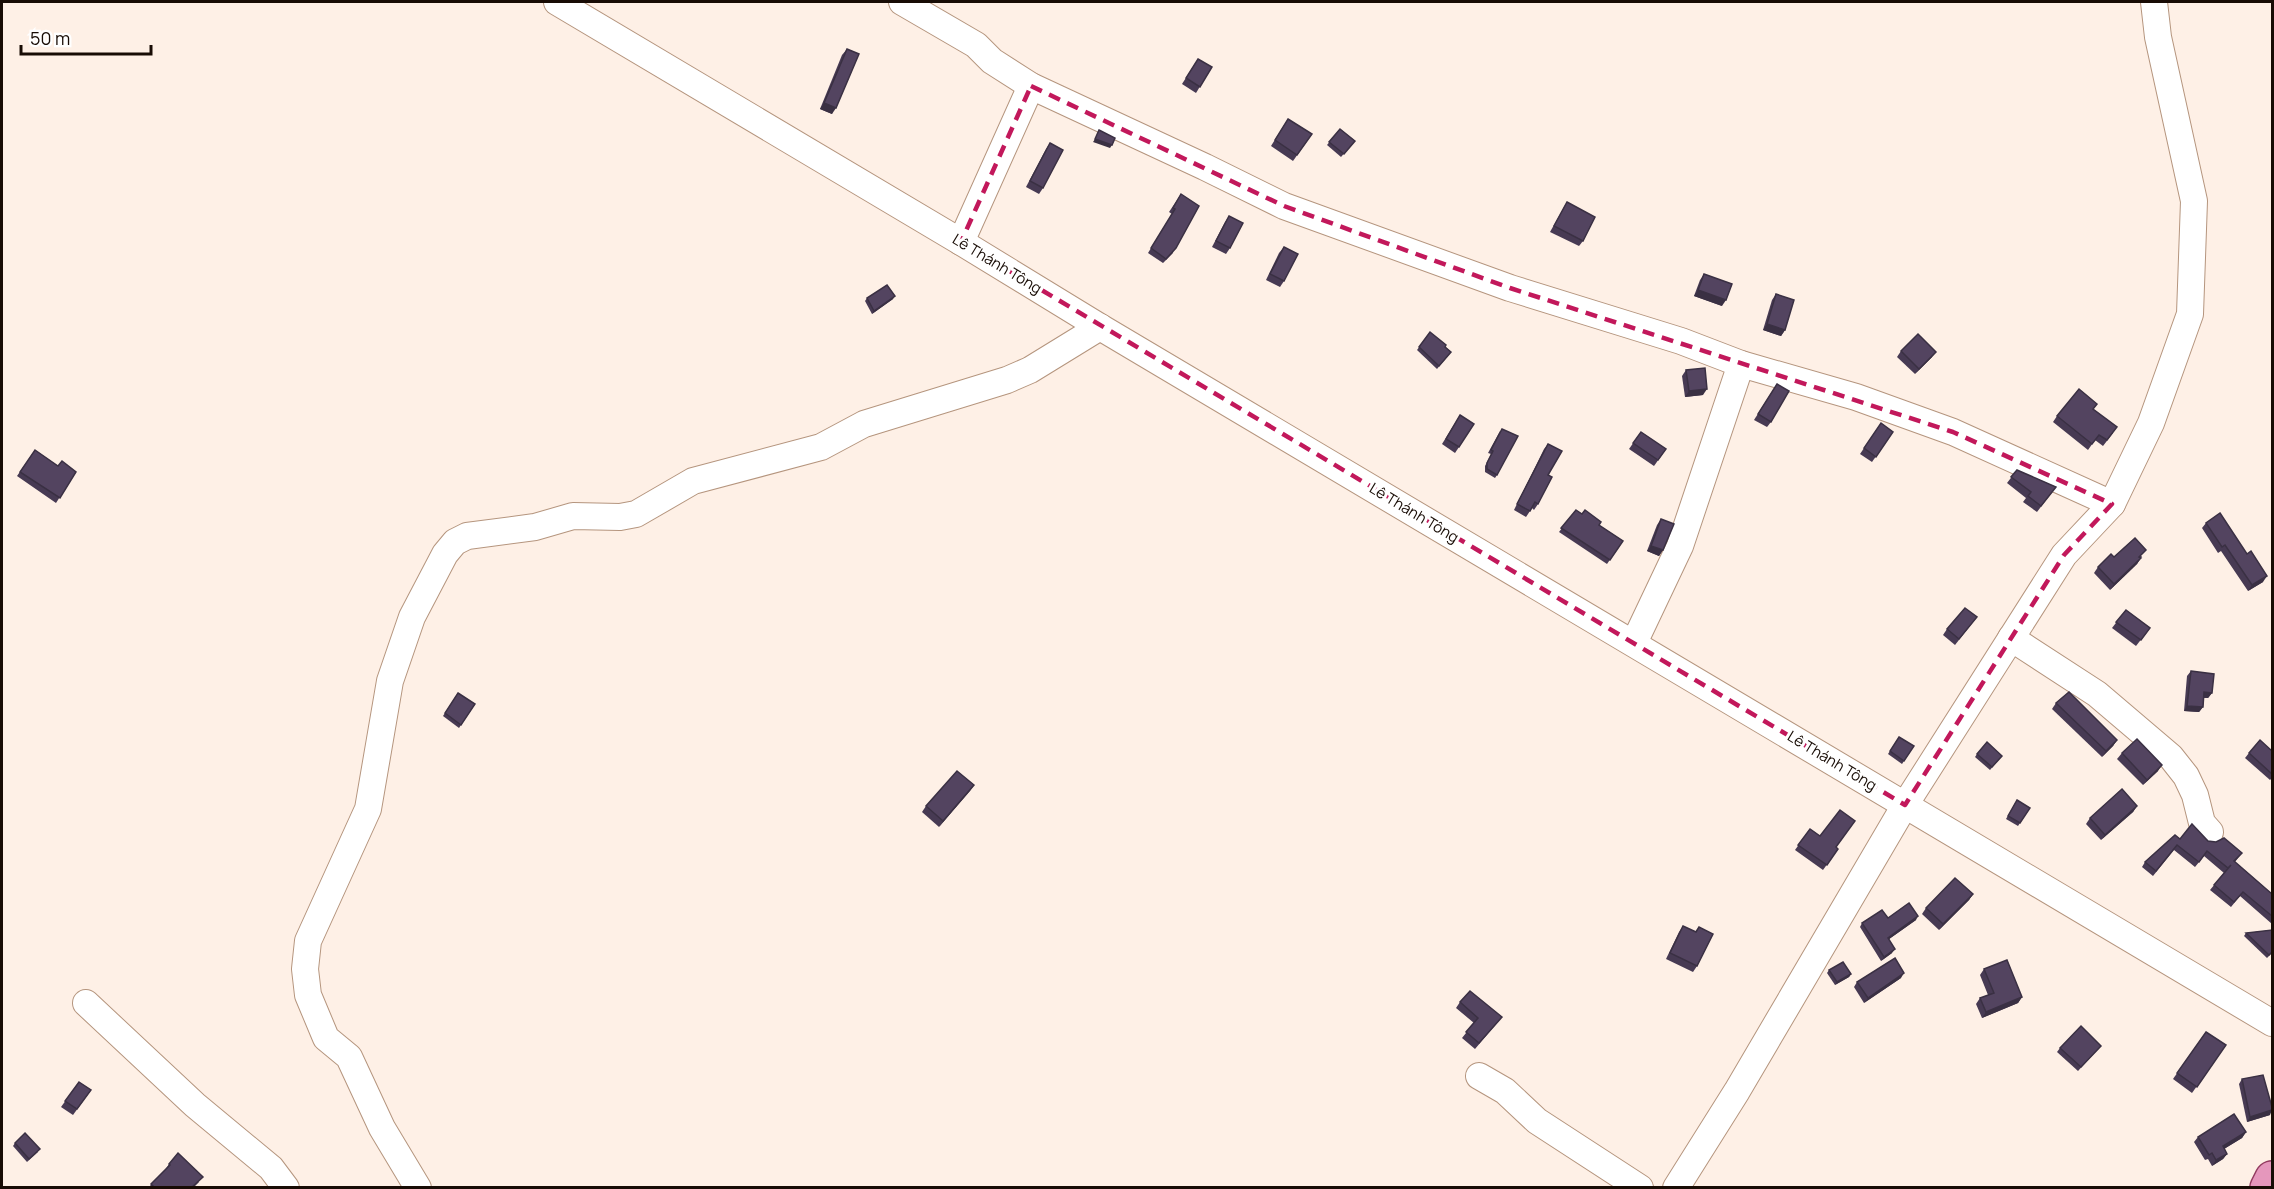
<svg xmlns="http://www.w3.org/2000/svg" width="2274" height="1189" font-family="Manrope,sans-serif">
	<rect width="100%" height="100%" fill="#fef0e6"/>
	<g fill="none" stroke-linecap="round" stroke-linejoin="round">
		<defs>
			<g id="minor">
				<polyline points="557,2 961,242 1100,327 2272,1023"/>
				<polyline points="902,2 976,45 992,61 1031,86 1205,167 1284,206 1510,288 1681,341 1741,364 1856,397 1953,432 2112,504"/>
				<polyline points="961,242 1031,86"/>
				<polyline points="2011,638 2097,694 2171,757 2186,776 2195,795 2202,823 2210,832"/>
				<polyline points="1634,643 1680,546 1741,364"/>
				<polyline points="86,1003 195,1105 271,1168 286,1188"/>
				<polyline points="1479,1076 1505,1091 1537,1121 1640,1188"/>
				<polyline points="418,1188 382,1128 349,1057 326,1038 308,995 305,969 308,941 368,809 390,681 412,617 445,554 455,542 467,536 535,527 573,516 620,517 636,514 693,481 821,447 864,424 1007,380 1030,370 1100,327"/>
				<polyline points="1676,1188 1737,1091 1905,805 2064,555 2112,504 2151,423 2190,314 2194,201 2158,37 2154,2"/>
			</g>
			<polyline id="major" points="2267,1188 2272,1178"/>
		</defs>
		<use href="#minor" stroke="#b5957e" stroke-width="28"/>
		<use href="#major" stroke="#923a5f" stroke-width="36"/>
		<use href="#minor" stroke="#fff" stroke-width="26"/>
		<use href="#major" stroke="#e597bc" stroke-width="33"/>
	</g>
	<g fill="#473a53">
		<polygon points="847,49 832,114 820,109 842,55"/>
		<polygon points="1198,59 1212,67 1196,93 1182,84"/>
		<polygon points="1288,119 1312,134 1293,161 1271,146"/>
		<polygon points="1340,129 1355,141 1341,157 1327,145"/>
		<polygon points="1050,143 1043,188 1039,194 1026,187 1046,149"/>
		<polygon points="1181,194 1173,253 1163,263 1148,253 1172,214 1169,212"/>
		<polygon points="1567,202 1583,241 1579,246 1550,232"/>
		<polygon points="1229,216 1230,248 1226,254 1212,247 1225,222"/>
		<polygon points="1284,247 1284,281 1280,287 1266,280 1279,253"/>
		<polygon points="1704,274 1722,306 1694,296 1700,280"/>
		<polygon points="1776,294 1785,330 1781,336 1763,330 1772,300"/>
		<polygon points="867,298 893,299 872,314 865,301"/>
		<polygon points="1430,332 1451,352 1437,369 1417,350"/>
		<polygon points="1901,351 1932,357 1915,374 1897,357"/>
		<polygon points="1686,370 1703,395 1685,397 1682,376"/>
		<polygon points="1773,390 1771,422 1767,427 1754,420"/>
		<polygon points="2097,404 2093,409 2113,433 2103,446 2095,440 2088,450 2053,422 2057,416"/>
		<polygon points="1460,415 1459,447 1455,453 1442,444"/>
		<polygon points="1881,423 1893,432 1872,462 1860,454"/>
		<polygon points="1500,431 1497,475 1495,478 1485,472 1485,466 1491,454 1488,453"/>
		<polygon points="1641,432 1666,449 1654,466 1629,449"/>
		<polygon points="1548,444 1548,475 1538,504 1534,510 1532,508 1526,517 1514,510 1544,449"/>
		<polygon points="35,450 58,466 76,472 56,503 17,476"/>
		<polygon points="2017,470 2056,487 2037,512 2023,502 2026,498 2007,483"/>
		<polygon points="1576,510 1623,541 1607,564 1559,532"/>
		<polygon points="1661,519 1663,550 1659,556 1647,551 1657,525"/>
		<polygon points="2206,523 2263,582 2248,591 2221,551 2218,553 2202,528"/>
		<polygon points="2142,556 2137,564 2110,590 2094,573 2098,567 2114,557"/>
		<polygon points="2126,610 2150,628 2136,646 2112,628"/>
		<polygon points="1977,617 1955,645 1943,635 1947,629"/>
		<polygon points="2191,671 2212,693 2208,698 2204,698 2203,707 2199,712 2184,711 2187,676"/>
		<polygon points="458,693 475,704 459,728 443,716"/>
		<polygon points="2056,703 2117,740 2113,746 2102,757 2052,709"/>
		<polygon points="1899,737 1914,746 1902,764 1888,754"/>
		<polygon points="2272,751 2272,778 2270,780 2245,758 2249,753"/>
		<polygon points="2122,753 2158,771 2143,785 2117,759"/>
		<polygon points="1977,754 2002,756 1990,770 1975,757"/>
		<polygon points="974,785 939,827 922,812 926,806"/>
		<polygon points="2017,800 2030,808 2018,826 2006,819"/>
		<polygon points="2137,806 2133,812 2101,840 2086,824 2090,818"/>
		<polygon points="1810,829 1838,849 1823,870 1795,850"/>
		<polygon points="2180,839 2208,841 2242,853 2235,862 2272,894 2272,924 2240,896 2231,907 2210,890 2224,873 2204,856 2195,867 2174,850 2153,876 2142,867 2145,862"/>
		<polygon points="1973,894 1969,900 1939,930 1922,914 1926,908"/>
		<polygon points="1888,918 1916,920 1889,939 1892,953 1881,961 1860,927 1862,923"/>
		<polygon points="1683,926 1695,932 1699,927 1697,966 1693,972 1666,959 1679,932"/>
		<polygon points="2272,930 2272,953 2267,958 2244,936 2246,933"/>
		<polygon points="1984,969 2022,997 2018,1003 1982,1018 1976,1004 1980,998 1988,995 1980,975"/>
		<polygon points="1829,970 1851,974 1849,977 1835,985 1827,973"/>
		<polygon points="1901,978 1864,1003 1854,987 1857,982"/>
		<polygon points="1460,1002 1497,1023 1475,1049 1462,1038 1474,1023 1456,1008"/>
		<polygon points="2206,1032 2226,1045 2192,1093 2173,1079"/>
		<polygon points="2101,1046 2078,1071 2057,1052 2060,1048"/>
		<polygon points="2242,1079 2270,1115 2247,1122 2239,1084"/>
		<polygon points="79,1082 91,1090 73,1115 61,1107"/>
		<polygon points="2246,1132 2242,1138 2224,1149 2227,1154 2223,1159 2212,1166 2208,1159 2205,1160 2194,1142 2198,1137"/>
		<polygon points="15,1143 38,1152 27,1162 13,1146"/>
		<polygon points="169,1164 199,1182 193,1188 148,1188 165,1170"/>
	</g>
	<g fill="#3a3043">
		<polygon points="824,103 836,108 832,114 820,109"/>
		<polygon points="1095,139 1112,145 1110,148 1093,142"/>
		<polygon points="1698,290 1726,300 1722,306 1694,296"/>
		<polygon points="895,296 893,299 872,314 874,311"/>
		<polygon points="1767,324 1785,330 1781,336 1763,330"/>
		<polygon points="1936,352 1932,357 1915,374 1919,369"/>
		<polygon points="1707,389 1703,395 1685,397 1689,391"/>
		<polygon points="1651,546 1663,550 1659,556 1647,551"/>
		<polygon points="2141,558 2137,564 2110,590 2114,584"/>
		<polygon points="2267,576 2263,582 2248,591 2252,585"/>
		<polygon points="2204,692 2212,693 2208,698 2201,697"/>
		<polygon points="2187,706 2203,707 2199,712 2184,711"/>
		<polygon points="2117,740 2113,746 2102,757 2106,751"/>
		<polygon points="2162,765 2158,771 2143,785 2147,780"/>
		<polygon points="974,785 970,791 939,827 943,821"/>
		<polygon points="2137,806 2133,812 2101,840 2105,835"/>
		<polygon points="1973,894 1969,900 1939,930 1943,924"/>
		<polygon points="1918,916 1916,920 1885,942 1888,938"/>
		<polygon points="1895,949 1892,953 1881,961 1884,957"/>
		<polygon points="1904,973 1901,978 1864,1003 1868,998"/>
		<polygon points="1851,974 1849,977 1835,985 1837,982"/>
		<polygon points="2022,997 2018,1003 1982,1018 1986,1012"/>
		<polygon points="2272,1110 2270,1115 2247,1122 2250,1117"/>
		<polygon points="2246,1132 2242,1138 2219,1152 2223,1146"/>
		<polygon points="2227,1154 2223,1159 2212,1166 2216,1160"/>
	</g>
	<g fill="#534460" stroke="#3a3043" stroke-width="1.5">
		<polygon points="847,49 859,54 836,108 824,103"/>
		<polygon points="1198,59 1212,67 1200,87 1186,78"/>
		<polygon points="1288,119 1312,134 1297,155 1275,140"/>
		<polygon points="1340,129 1355,141 1344,154 1329,142"/>
		<polygon points="1099,130 1115,138 1112,145 1095,139"/>
		<polygon points="1050,143 1063,150 1043,188 1030,181"/>
		<polygon points="1181,194 1199,206 1176,248 1166,259 1151,248 1175,209 1173,208"/>
		<polygon points="1567,202 1595,217 1583,241 1554,226"/>
		<polygon points="1229,216 1243,223 1230,248 1216,241"/>
		<polygon points="1284,247 1298,254 1284,281 1270,274"/>
		<polygon points="1704,274 1732,284 1726,300 1698,290"/>
		<polygon points="887,285 895,296 874,311 867,298"/>
		<polygon points="1776,294 1794,300 1785,330 1767,324"/>
		<polygon points="1430,332 1446,345 1445,347 1451,352 1439,366 1419,347"/>
		<polygon points="1918,334 1936,352 1919,369 1901,351"/>
		<polygon points="1705,368 1707,389 1689,391 1686,370"/>
		<polygon points="1777,384 1789,391 1771,422 1758,414"/>
		<polygon points="2079,389 2097,404 2093,409 2117,427 2107,440 2099,435 2092,444 2057,416"/>
		<polygon points="1460,415 1474,424 1459,447 1446,439"/>
		<polygon points="1881,423 1893,432 1876,457 1864,448"/>
		<polygon points="1502,429 1518,436 1497,475 1487,469 1487,463 1493,451 1491,450"/>
		<polygon points="1641,432 1666,449 1658,460 1633,443"/>
		<polygon points="1548,444 1562,451 1548,475 1552,477 1538,504 1535,502 1530,511 1517,504"/>
		<polygon points="35,450 58,466 62,461 76,472 60,498 20,472"/>
		<polygon points="2017,470 2056,487 2041,506 2028,496 2031,492 2011,477"/>
		<polygon points="1576,510 1582,514 1585,510 1601,522 1599,525 1623,541 1610,560 1561,528"/>
		<polygon points="2220,513 2247,554 2251,551 2267,576 2252,585 2225,545 2222,547 2206,523"/>
		<polygon points="1661,519 1674,524 1663,550 1651,546"/>
		<polygon points="2135,538 2146,550 2139,557 2141,558 2114,584 2098,567 2111,554 2114,557"/>
		<polygon points="1965,608 1977,617 1959,639 1947,629"/>
		<polygon points="2126,610 2150,628 2141,640 2116,622"/>
		<polygon points="2191,671 2214,674 2212,693 2204,692 2203,707 2187,706"/>
		<polygon points="2069,692 2117,740 2106,751 2056,703"/>
		<polygon points="458,693 475,704 461,725 445,713"/>
		<polygon points="1899,737 1914,746 1904,761 1890,751"/>
		<polygon points="2137,739 2162,765 2147,780 2122,753"/>
		<polygon points="2260,740 2272,751 2272,774 2249,753"/>
		<polygon points="1987,742 2002,756 1992,767 1977,754"/>
		<polygon points="957,771 974,785 943,821 926,806"/>
		<polygon points="2122,789 2137,806 2105,835 2090,818"/>
		<polygon points="2017,800 2030,808 2020,823 2008,816"/>
		<polygon points="1840,810 1855,821 1836,847 1838,849 1827,865 1798,845 1810,829 1820,836"/>
		<polygon points="2192,824 2208,841 2216,842 2224,838 2242,853 2234,861 2272,894 2272,916 2243,892 2234,902 2214,885 2231,865 2228,868 2207,851 2199,862 2177,845 2156,871 2145,862 2175,835 2180,839"/>
		<polygon points="1955,878 1973,894 1943,924 1926,908"/>
		<polygon points="1909,903 1918,916 1888,938 1895,949 1884,957 1862,923 1882,910 1888,918"/>
		<polygon points="1683,926 1696,932 1699,927 1713,934 1697,966 1670,953"/>
		<polygon points="2272,930 2272,952 2269,955 2246,933"/>
		<polygon points="1895,958 1904,973 1868,998 1857,982"/>
		<polygon points="2007,960 2022,997 1986,1012 1980,998 1994,993 1984,969"/>
		<polygon points="1843,962 1851,974 1837,982 1829,970"/>
		<polygon points="1470,991 1502,1017 1479,1043 1466,1032 1478,1018 1460,1002"/>
		<polygon points="2081,1026 2101,1046 2081,1067 2060,1048"/>
		<polygon points="2206,1032 2226,1045 2197,1087 2177,1073"/>
		<polygon points="2263,1075 2272,1107 2272,1110 2250,1117 2242,1079"/>
		<polygon points="79,1082 91,1090 77,1109 65,1101"/>
		<polygon points="2234,1114 2246,1132 2223,1146 2227,1154 2216,1160 2212,1153 2209,1155 2198,1137"/>
		<polygon points="25,1133 40,1149 29,1159 15,1143"/>
		<polygon points="178,1153 203,1177 191,1188 155,1188 151,1184 170,1165 169,1164"/>
	</g>
	<path fill="none" stroke="#c2185b" stroke-width="4.5" stroke-dasharray="12 8" stroke-linejoin="round" d="M1031,86L1284,206L1510,288L1953,432L2112,504L2064,555L1905,805L961,242Z"/>
	<g text-anchor="middle" stroke-width="6" stroke-linejoin="round" paint-order="stroke">
		<g font-size="15" fill="#180c05" stroke="#fff">
			<text transform="translate(997 264) rotate(31)" y="5">Lê Thánh Tông</text>
			<text transform="translate(1414 513) rotate(31)" y="5">Lê Thánh Tông</text>
			<text transform="translate(1832 761) rotate(31)" y="5">Lê Thánh Tông</text>
		</g>
	</g>
	<rect width="2274" height="1189" fill="none" stroke="#180c05" stroke-width="6"/>
	<path d="M21 45v9h130v-9" fill="none" stroke="#180c05" stroke-width="3"/>
	<text x="30" y="45" font-size="18" fill="#180c05" stroke="#ffffff" stroke-width="4.5" paint-order="stroke">50 m</text>
</svg>
